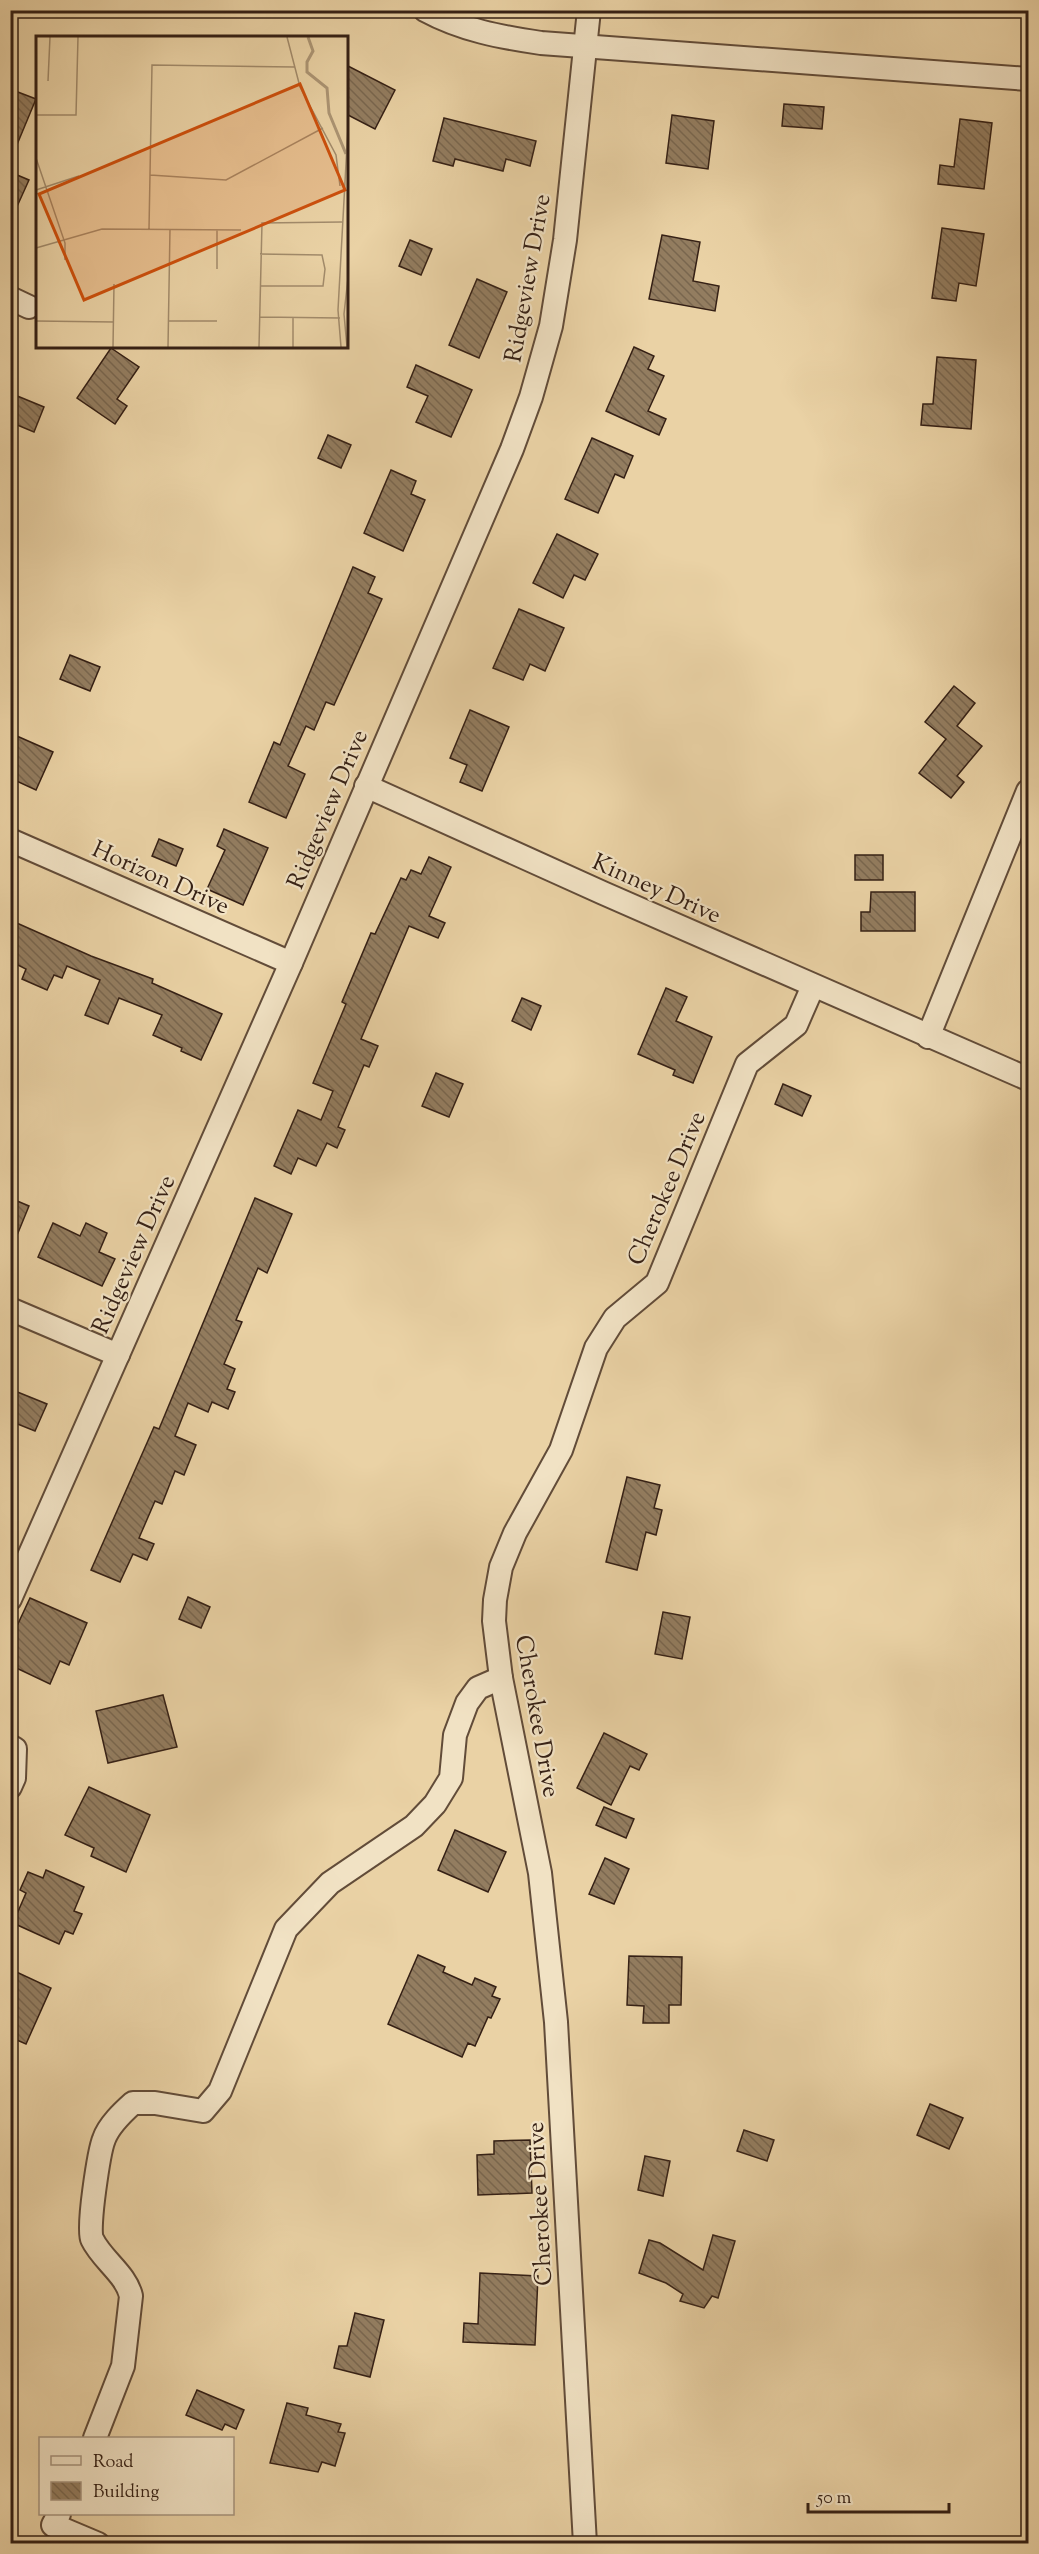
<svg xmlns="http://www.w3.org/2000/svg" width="1039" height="2554" font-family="'Sorts Mill Goudy',serif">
	<defs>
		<pattern id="building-back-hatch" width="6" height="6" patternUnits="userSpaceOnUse" patternTransform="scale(1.5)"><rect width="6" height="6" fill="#937d60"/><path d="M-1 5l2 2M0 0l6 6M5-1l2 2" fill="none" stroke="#79664e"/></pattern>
	</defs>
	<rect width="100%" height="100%" fill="#ead2a5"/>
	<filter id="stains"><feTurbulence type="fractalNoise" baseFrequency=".00333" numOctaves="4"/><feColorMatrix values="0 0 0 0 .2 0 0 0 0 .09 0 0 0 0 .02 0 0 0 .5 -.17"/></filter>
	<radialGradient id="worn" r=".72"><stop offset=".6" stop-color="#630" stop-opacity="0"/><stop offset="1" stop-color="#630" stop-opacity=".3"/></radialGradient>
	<g fill="url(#building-back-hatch)" stroke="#352015" stroke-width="1.5">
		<polygon points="346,65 395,90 375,129 346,114"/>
		<polygon points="10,89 36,99 11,159 10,159"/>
		<polygon points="784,104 824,107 822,129 782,126"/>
		<polygon points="672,115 714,121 708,169 666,163"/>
		<polygon points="444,118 536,141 530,166 506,159 503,171 455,159 453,166 433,161"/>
		<polygon points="960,119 992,123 984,189 938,184 940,165 954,167"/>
		<polygon points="10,172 29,180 10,222"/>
		<polygon points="942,228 984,234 976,286 959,283 956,301 932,298"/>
		<polygon points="662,235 700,242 693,281 719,286 715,311 649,299"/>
		<polygon points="410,240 432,249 421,275 399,266"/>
		<polygon points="477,279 507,292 479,358 449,345"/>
		<polygon points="634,347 654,356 648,369 664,376 648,411 666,419 659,435 606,411"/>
		<polygon points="111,348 139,367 117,399 127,406 115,424 77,398"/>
		<polygon points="937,357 976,360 971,429 921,425 923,404 933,404"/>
		<polygon points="416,365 472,390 451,437 416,422 428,396 407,387"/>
		<polygon points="10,393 44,407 34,432 10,422"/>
		<polygon points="328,435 351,445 341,468 318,458"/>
		<polygon points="592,438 633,456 624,478 615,474 598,513 565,499"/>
		<polygon points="391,470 416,481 411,494 425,500 403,551 364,533"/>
		<polygon points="557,534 598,554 585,580 574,575 563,598 533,583"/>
		<polygon points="353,567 375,577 368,593 382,599 334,705 326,702 314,730 306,726 288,766 305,774 286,818 249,802 274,742 280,745"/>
		<polygon points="519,609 564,628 545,671 530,664 523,680 493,668"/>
		<polygon points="70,655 100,667 90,691 60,679"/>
		<polygon points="954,686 975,703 957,726 982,746 957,776 964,782 951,798 919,773 946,739 925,722"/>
		<polygon points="470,710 509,727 482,791 460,782 467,765 450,758"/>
		<polygon points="10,733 53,752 36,790 10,778"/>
		<polygon points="224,829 268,848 243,905 207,889 225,850 217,846"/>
		<polygon points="159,839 183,849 176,866 152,856"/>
		<rect x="855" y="855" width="28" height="25"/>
		<polygon points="429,857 451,867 429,916 445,923 438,938 409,926 361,1039 378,1046 369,1067 364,1065 338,1127 345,1130 337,1148 327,1143 316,1166 298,1158 291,1174 274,1166 298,1110 321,1120 333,1091 313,1083 346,1004 342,1002 371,933 375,934 401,878 406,880 411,870 421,874"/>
		<polygon points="871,892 915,892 915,931 861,931 861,912 870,912"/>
		<polygon points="10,920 91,956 153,979 152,983 222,1014 201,1060 181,1051 182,1048 153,1035 162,1015 119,998 108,1024 85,1015 100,980 67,966 62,978 54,975 47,990 22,979 26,969 12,962 15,953 10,951"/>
		<polygon points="666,988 687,997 676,1021 712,1037 693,1083 673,1075 675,1070 638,1054"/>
		<polygon points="522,998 541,1006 531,1030 512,1021"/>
		<polygon points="436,1073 463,1084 449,1117 422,1106"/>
		<polygon points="783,1084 811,1096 802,1116 775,1104"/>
		<polygon points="10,1198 29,1206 11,1250 10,1250"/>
		<polygon points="255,1198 292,1214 267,1273 258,1268 236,1320 242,1322 224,1364 235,1369 227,1389 235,1392 228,1409 212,1402 208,1412 188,1403 175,1436 196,1445 184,1475 175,1471 162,1504 155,1501 139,1538 154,1544 147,1560 133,1554 120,1582 91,1570 154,1427 159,1429"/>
		<polygon points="53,1223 80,1236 86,1223 107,1233 99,1252 115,1259 102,1286 38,1257"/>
		<polygon points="10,1389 47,1404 35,1431 10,1421"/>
		<polygon points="627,1477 660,1485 654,1508 662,1510 656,1535 646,1532 637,1570 606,1562"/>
		<polygon points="188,1597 210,1607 201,1628 179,1619"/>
		<polygon points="30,1598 87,1623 69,1665 60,1661 50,1684 10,1665 10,1641"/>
		<polygon points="663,1612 690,1617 682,1659 655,1654"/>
		<polygon points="163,1695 177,1747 108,1763 96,1711"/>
		<polygon points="604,1733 647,1754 639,1770 630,1766 611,1805 577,1788"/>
		<polygon points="89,1787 150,1815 126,1872 91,1856 94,1848 65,1835"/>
		<polygon points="604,1807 634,1819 626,1838 596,1825"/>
		<polygon points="455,1830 506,1852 488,1892 438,1870"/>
		<polygon points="605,1858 629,1869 614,1904 589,1894"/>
		<polygon points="46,1870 84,1887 74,1911 82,1914 73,1934 65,1931 59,1944 13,1923 26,1893 20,1890 28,1872 43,1878"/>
		<polygon points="418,1955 445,1967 443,1972 472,1985 475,1978 496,1987 492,1996 500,1999 491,2018 488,2017 475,2046 468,2043 462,2057 388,2024"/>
		<polygon points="629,1956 682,1957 681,2005 669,2005 669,2023 643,2023 644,2006 627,2005"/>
		<polygon points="10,1969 51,1988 26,2044 10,2037"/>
		<polygon points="930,2104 963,2118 949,2149 917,2135"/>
		<polygon points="744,2130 774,2140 767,2161 737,2151"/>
		<polygon points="530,2140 532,2193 478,2195 477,2155 494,2154 494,2141"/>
		<polygon points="645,2156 670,2161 663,2196 638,2190"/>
		<polygon points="713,2235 735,2241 718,2298 712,2296 704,2308 680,2301 683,2294 666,2283 639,2273 649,2240 660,2243 703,2270"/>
		<polygon points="480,2273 538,2276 535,2345 463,2342 464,2323 478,2324"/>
		<polygon points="355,2313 384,2320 370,2377 334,2368 339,2346 347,2346"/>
		<polygon points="197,2390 244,2410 236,2429 225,2424 222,2430 186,2415"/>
		<polygon points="287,2403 308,2408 306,2415 341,2424 338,2432 345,2433 335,2466 322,2462 318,2472 270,2463"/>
	</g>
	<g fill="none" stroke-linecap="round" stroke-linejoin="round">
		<defs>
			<g id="minor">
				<path d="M425,10C462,30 500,37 541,43L1028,79"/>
				<polyline points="10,298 29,307"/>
				<polyline points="366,786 603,893 1028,1079"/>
				<polyline points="10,840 291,963"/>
				<polyline points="928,1037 1028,791"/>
				<polyline points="10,1309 118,1355"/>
				<polyline points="10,1599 291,963 512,449 531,397 551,326 565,240 589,10"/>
				<polyline points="10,1746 15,1749 14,1778 10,1787"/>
				<path d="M95,2438L123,2366L131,2296C126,2274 102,2260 92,2239C87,2230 99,2151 104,2139C109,2125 123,2112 133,2103H155L203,2111L220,2091L286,1929L330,1883L414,1826L435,1804L451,1778L455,1735L467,1703L478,1688L501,1678"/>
				<polyline points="59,2514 53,2525 98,2544"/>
				<polyline points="585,2544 556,2022 540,1873 501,1678 494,1621 495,1600 501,1567 515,1533 561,1450 596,1348 615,1318 657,1283 747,1064 796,1025 813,986"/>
			</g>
		</defs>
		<use href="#minor" stroke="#624c39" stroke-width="26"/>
		<use href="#minor" stroke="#f1e2c4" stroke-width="22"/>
	</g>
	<g text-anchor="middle" stroke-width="4.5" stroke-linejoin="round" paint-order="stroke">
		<g font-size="24" fill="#352015" stroke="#f1e2c4">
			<text transform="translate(527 278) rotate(-80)" y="8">Ridgeview Drive</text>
			<text transform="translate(327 809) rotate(-67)" y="8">Ridgeview Drive</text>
			<text transform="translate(161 877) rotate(24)" y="8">Horizon Drive</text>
			<text transform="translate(657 888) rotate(24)" y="8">Kinney Drive</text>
			<text transform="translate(666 1188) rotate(-67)" y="8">Cherokee Drive</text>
			<text transform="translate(133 1254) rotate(-66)" y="8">Ridgeview Drive</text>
			<text transform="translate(538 1716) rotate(80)" y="8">Cherokee Drive</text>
			<text transform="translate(539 2204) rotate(-93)" y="8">Cherokee Drive</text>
		</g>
	</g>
	<g transform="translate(36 36)">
		<rect width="312" height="312" fill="#ead2a5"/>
		<path fill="none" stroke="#ac9574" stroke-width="3" d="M272,1L277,15L271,26V36L291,52L293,77L310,118"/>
		<path fill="none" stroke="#a28b6b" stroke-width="1.5" d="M251,1L264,51L300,119L304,150M12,45L14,1M0,79H40L42,1M0,122L29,207V224M114,139L190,144L287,92M0,154L43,140M113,193L116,29L259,31M181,194V233M0,212L66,193L205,194M224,250H287L289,233L286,219L224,218M224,281L304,282M0,285L78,286M133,285H181M77,311L78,248M132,311L134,193M223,311L226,187L306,186M257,311V281M305,311L302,274L312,91M311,311L308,278L312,242"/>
		<path fill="#cd500d" fill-opacity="0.15" stroke="#cd500d" stroke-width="3" d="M264,48L309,154L48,264L3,158Z"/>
		<rect width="312" height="312" fill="none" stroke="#352015" stroke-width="3"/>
	</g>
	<rect width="1039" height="2554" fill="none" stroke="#ead2a5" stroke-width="36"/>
	<rect x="12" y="12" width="1015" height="2530" fill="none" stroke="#352015" stroke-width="3"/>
	<rect x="18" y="18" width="1003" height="2518" fill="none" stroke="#352015" stroke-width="1.5"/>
	<rect x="39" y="2437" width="195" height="78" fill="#f1e2c4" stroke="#a6947e" stroke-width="1.5"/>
	<rect x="51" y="2456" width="30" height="9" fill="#f1e2c4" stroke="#a6947e" stroke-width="1.5"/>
	<text x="93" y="2467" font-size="18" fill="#352015">Road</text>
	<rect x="51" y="2482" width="30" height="18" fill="url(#building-back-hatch)" stroke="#a6947e" stroke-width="1.5"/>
	<text x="93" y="2497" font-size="18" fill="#352015">Building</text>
	<path d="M808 2503v9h141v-9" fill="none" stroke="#352015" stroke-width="3"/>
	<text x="817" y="2503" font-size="18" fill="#352015" stroke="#f1e2c4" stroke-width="4.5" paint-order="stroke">50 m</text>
	<rect width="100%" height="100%" filter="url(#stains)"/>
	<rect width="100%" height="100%" fill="url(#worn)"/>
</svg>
